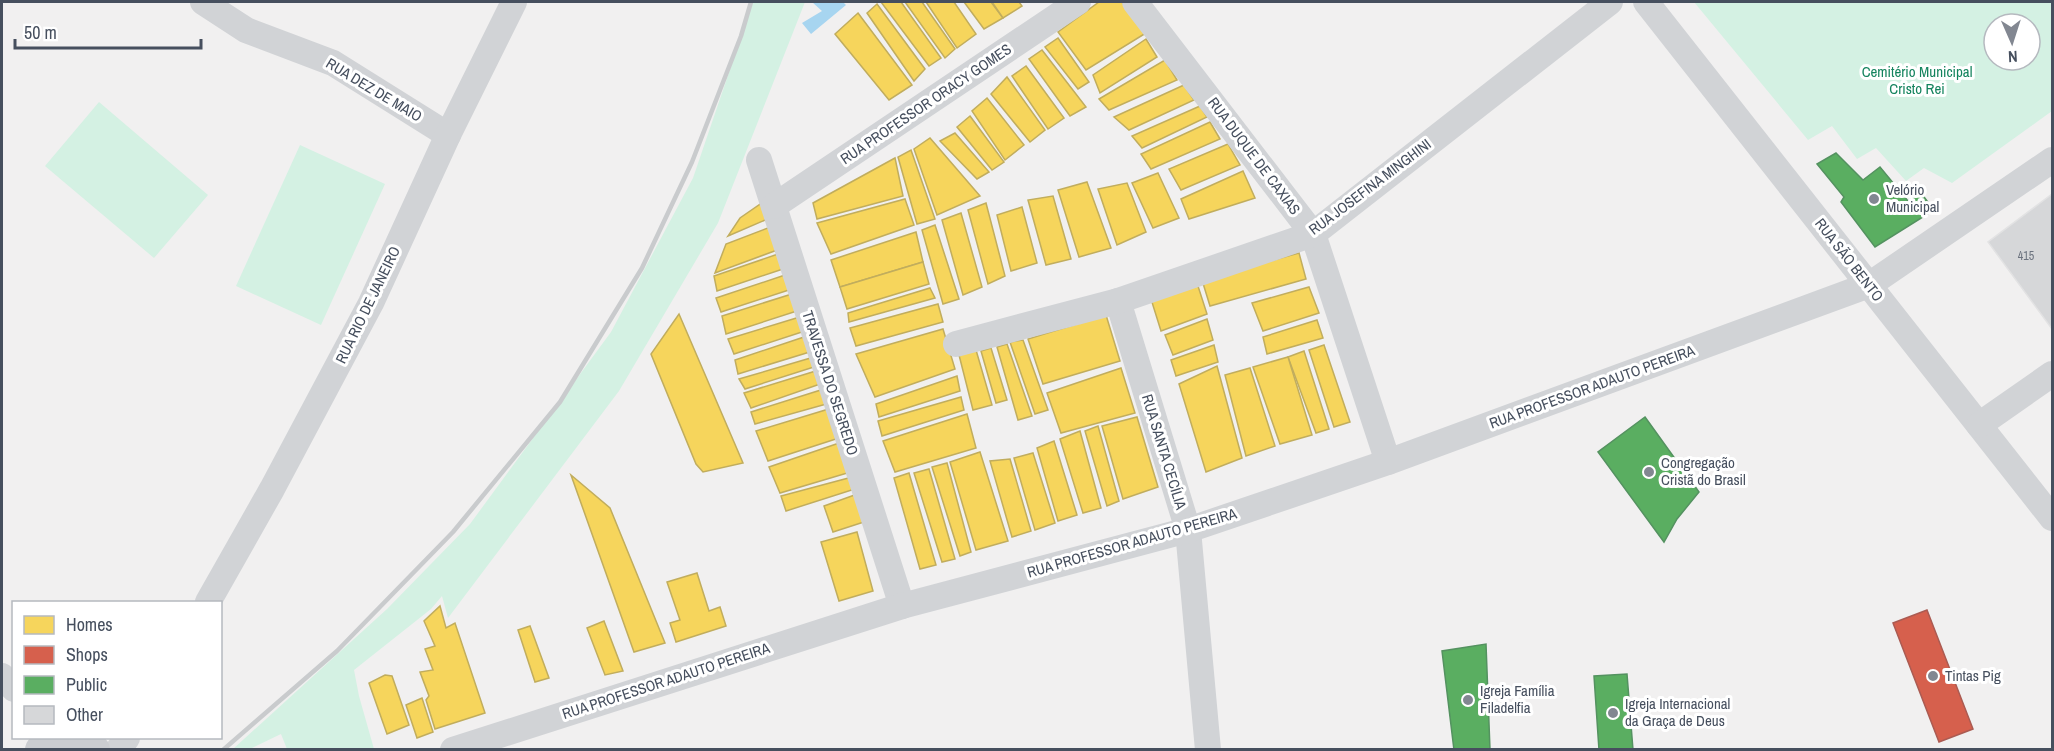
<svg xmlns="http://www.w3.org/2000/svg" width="2054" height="751" font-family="'Archivo Narrow',sans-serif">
	<rect width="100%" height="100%" fill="#f1f0f0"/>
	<g fill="#d4f1e3" fill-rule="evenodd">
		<polygon points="753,2 805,2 718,223 619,391 448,618 442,596 431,609 354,670 359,696 374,749 287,749 281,734 250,749 233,749 387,609 470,524 611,332 693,178"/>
		<path d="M1694,2H2052V111L1952,183L1924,168L1906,181L1876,148L1857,159L1832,126L1808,140ZM1994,24H2030V60H1994Z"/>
		<polygon points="99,102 208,195 154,258 45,166"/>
		<polygon points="300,145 385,184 321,325 236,286"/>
	</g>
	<polygon fill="#a7d5f0" points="812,2 843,2 846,5 811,34 802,23 822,11"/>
	<g fill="#f6d55c" stroke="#c1ad5d" stroke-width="1.5">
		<polygon points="881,2 901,2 941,58 929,66"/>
		<polygon points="905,2 922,2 955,49 945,58"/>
		<polygon points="926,2 954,2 976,34 957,48"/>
		<polygon points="964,2 991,2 1003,18 984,29"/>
		<polygon points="992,2 1019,2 1022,6 1003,18"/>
		<polygon points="1099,2 1122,2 1146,33 1086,70 1058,32"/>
		<polygon points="877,4 925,69 914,81 867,13"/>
		<polygon points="858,13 912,85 889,100 835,34"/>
		<polygon points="1058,38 1089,82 1078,89 1045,47"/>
		<polygon points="1146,39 1157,57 1100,93 1093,75"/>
		<polygon points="1042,50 1086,107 1070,116 1029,59"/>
		<polygon points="1165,60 1177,80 1109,110 1099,99"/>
		<polygon points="1026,66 1064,118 1048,129 1012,76"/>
		<polygon points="1007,77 1045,130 1030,142 991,94"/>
		<polygon points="1184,85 1194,100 1129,130 1114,117"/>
		<polygon points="987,98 1024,145 1005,160 972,111"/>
		<polygon points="1200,106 1207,117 1142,148 1132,136"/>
		<polygon points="970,116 1004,162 992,170 957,127"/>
		<polygon points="1210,122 1220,139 1151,169 1141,154"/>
		<polygon points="955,133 989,172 977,179 940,141"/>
		<polygon points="930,138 980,196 937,215 914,149"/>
		<polygon points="1228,144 1240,165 1181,190 1169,169"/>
		<polygon points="911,150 935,219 917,224 898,157"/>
		<polygon points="895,158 903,196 817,219 813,203"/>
		<polygon points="1243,171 1255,198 1189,219 1181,199"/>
		<polygon points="1158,173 1179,218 1153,228 1132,183"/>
		<polygon points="1087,182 1111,248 1079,257 1058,190"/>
		<polygon points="1127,183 1146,232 1117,245 1098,189"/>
		<polygon points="1053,196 1071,259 1046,265 1028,200"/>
		<polygon points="905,199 914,225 831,254 817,223"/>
		<polygon points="766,200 772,217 728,236 740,218"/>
		<polygon points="986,203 1005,276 988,284 968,210"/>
		<polygon points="1022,207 1037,263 1011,271 997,215"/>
		<polygon points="961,213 982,287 963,295 942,220"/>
		<polygon points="935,225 959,299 943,304 922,230"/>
		<polygon points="773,226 780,249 715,273 726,244"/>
		<polygon points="916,232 923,262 840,287 831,260"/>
		<polygon points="781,253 786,268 717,291 714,276"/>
		<polygon points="1299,253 1306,279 1210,306 1202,280"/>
		<polygon points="923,262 929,284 847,309 840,287"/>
		<polygon points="788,274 792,289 721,312 716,298"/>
		<polygon points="1197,283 1207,314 1161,331 1151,299"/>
		<polygon points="1309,287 1319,313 1263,331 1252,303"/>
		<polygon points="930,288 935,298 849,322 848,313"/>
		<polygon points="795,293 800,310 726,334 722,316"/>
		<polygon points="938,304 943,322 856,346 850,328"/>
		<polygon points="679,314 743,463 703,472 696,464 651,354"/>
		<polygon points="1106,315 1120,361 1043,384 1028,339"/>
		<polygon points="803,316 808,330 734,354 728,339"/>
		<polygon points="1207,319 1213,340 1173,355 1165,335"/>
		<polygon points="1317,320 1323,338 1267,354 1263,337"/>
		<polygon points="943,329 955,369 875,397 856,354"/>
		<polygon points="807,336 813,351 738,374 735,360"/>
		<polygon points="1023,340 1048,410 1035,414 1010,342"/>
		<polygon points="1007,344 1032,416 1018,420 997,347"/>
		<polygon points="1214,345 1218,362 1176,376 1171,360"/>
		<polygon points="1324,345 1350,422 1334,427 1309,350"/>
		<polygon points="991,348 1007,400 996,403 981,351"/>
		<polygon points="976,350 992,405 973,410 959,355"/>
		<polygon points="1304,351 1329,429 1316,433 1288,357"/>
		<polygon points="814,357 817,366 745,389 739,379"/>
		<polygon points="1288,357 1312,435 1280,444 1253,367"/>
		<polygon points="1217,366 1242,458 1206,472 1179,384"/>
		<polygon points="1121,368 1135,413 1061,433 1047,393"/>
		<polygon points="1250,368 1275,446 1246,456 1225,375"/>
		<polygon points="819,370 823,383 751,408 744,393"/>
		<polygon points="957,376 960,391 879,417 876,404"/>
		<polygon points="824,389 830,403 755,424 751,412"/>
		<polygon points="961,397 964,410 882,436 878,421"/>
		<polygon points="832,408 842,437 768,461 756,431"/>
		<polygon points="967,414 976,448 895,472 883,441"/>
		<polygon points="1137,417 1158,487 1123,499 1102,426"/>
		<polygon points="1098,426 1119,501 1107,506 1085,431"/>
		<polygon points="1080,431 1101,508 1083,513 1060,439"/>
		<polygon points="845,441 854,471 780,493 769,467"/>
		<polygon points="1054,441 1077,515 1058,521 1037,448"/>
		<polygon points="980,452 1008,541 976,550 950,462"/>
		<polygon points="1033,453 1055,523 1035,530 1014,458"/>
		<polygon points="1010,459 1031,531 1012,537 990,461"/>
		<polygon points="947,463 971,552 960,556 932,467"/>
		<polygon points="929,469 955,559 942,562 914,473"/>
		<polygon points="909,473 936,565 920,569 894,478"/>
		<polygon points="571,475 610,508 665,643 634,652"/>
		<polygon points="856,476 858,488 786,511 781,496"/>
		<polygon points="860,493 867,521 833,532 824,506"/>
		<polygon points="857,532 873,591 839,601 821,542"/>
		<polygon points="697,573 709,611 720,607 726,626 676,642 670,623 680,620 667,582"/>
		<polygon points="440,606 446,628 455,623 485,713 435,729 426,700 429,696 420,672 433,670 425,649 435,646 424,621"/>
		<polygon points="604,621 623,671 605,675 587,628"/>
		<polygon points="530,626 549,678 535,682 518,630"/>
		<polygon points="385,675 392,676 409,725 387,734 369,683"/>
		<polygon points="422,698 433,732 417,738 406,705"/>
	</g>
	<polygon fill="#d6604d" stroke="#ab5b52" stroke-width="1.5" points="1927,610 1973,729 1939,742 1893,623"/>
	<g fill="#5aae61" stroke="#549260" stroke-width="1.5">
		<polygon points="1836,153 1863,180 1880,167 1908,201 1921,193 1934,210 1875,247 1841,202 1844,197 1817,164"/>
		<polygon points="1645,417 1699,492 1677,519 1664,542 1598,452"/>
		<polygon points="1486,644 1490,750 1454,750 1442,651"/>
		<polygon points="1627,674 1633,750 1599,750 1594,676"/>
	</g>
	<polygon fill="#d6d7d9" stroke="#e2e2e3" stroke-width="1.5" points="2052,194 2052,329 1988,242"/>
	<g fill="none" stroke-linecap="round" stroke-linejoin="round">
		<g stroke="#d1d3d6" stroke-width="26">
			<polyline points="203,2 246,30 333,63 448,135"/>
			<polyline points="1135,2 1313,234 1388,462"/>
			<polyline points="1646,2 2052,518"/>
			<polyline points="759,160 902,606"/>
			<polyline points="774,206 1078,2"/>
			<polyline points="1118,301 1188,530 1208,750"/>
			<polyline points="956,344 1118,301 1313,234 1610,2"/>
			<polyline points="1979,425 2052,374"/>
			<polyline points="208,602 272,489 371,303 448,135 514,2"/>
			<polyline points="2,676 14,689"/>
			<polyline points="118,750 127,738"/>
			<polyline points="453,750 902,606 1188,530 1388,462 1869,285 2052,160"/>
		</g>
		<path stroke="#cbcdd1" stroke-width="32" d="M41,750C59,739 75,741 94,750"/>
		<polyline stroke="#c9cbcd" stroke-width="4.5" points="223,750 337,651 453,532 560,402 642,268 692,162 741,36 751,2"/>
	</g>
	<g fill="#828791" stroke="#fff" stroke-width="2">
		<circle cx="1874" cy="199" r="6"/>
		<circle cx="1649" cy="472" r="6"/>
		<circle cx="1933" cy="676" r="6"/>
		<circle cx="1468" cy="700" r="6"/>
		<circle cx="1613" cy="713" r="6"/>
	</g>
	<g text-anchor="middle" stroke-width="6" stroke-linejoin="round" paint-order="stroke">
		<g font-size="12" fill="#6c737f">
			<text x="2026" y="260">415</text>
		</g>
		<g font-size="15" fill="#13835d" stroke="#fff">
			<text x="1917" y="77">Cemitério Municipal<tspan x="1917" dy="17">Cristo Rei</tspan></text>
		</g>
		<g font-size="15" fill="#464f5e" stroke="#fff">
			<text transform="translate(374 90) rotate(31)" y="5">RUA DEZ DE MAIO</text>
			<text transform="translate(926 104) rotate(-34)" y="5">RUA PROFESSOR ORACY GOMES</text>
			<text transform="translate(1254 156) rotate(53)" y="5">RUA DUQUE DE CAXIAS</text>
			<text transform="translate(1370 187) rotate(-37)" y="5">RUA JOSEFINA MINGHINI</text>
			<text transform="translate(1849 260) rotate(52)" y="5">RUA SÃO BENTO</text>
			<text transform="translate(368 305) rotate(-64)" y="5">RUA RIO DE JANEIRO</text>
			<text transform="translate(830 383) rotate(72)" y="5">TRAVESSA DO SEGREDO</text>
			<text transform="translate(1592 387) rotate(-20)" y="5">RUA PROFESSOR ADAUTO PEREIRA</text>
			<text transform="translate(1164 452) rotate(73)" y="5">RUA SANTA CECÍLIA</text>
			<text transform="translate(1132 543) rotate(-16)" y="5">RUA PROFESSOR ADAUTO PEREIRA</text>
			<text transform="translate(666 681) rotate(-18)" y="5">RUA PROFESSOR ADAUTO PEREIRA</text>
		</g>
		<g font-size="15" fill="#464f5e" stroke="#fff" text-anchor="start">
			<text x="1886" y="195">Velório<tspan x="1886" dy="17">Municipal</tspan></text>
			<text x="1661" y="468">Congregação<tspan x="1661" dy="17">Cristã do Brasil</tspan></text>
			<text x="1945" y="681">Tintas Pig</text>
			<text x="1480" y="696">Igreja Família<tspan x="1480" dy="17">Filadelfia</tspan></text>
			<text x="1625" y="709">Igreja Internacional<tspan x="1625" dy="17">da Graça de Deus</tspan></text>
		</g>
	</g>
	<rect width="2054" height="751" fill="none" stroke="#464f5e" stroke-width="6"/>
	<rect x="12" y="601" width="210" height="138" fill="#ffffff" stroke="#b5b9bf" stroke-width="1.5"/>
	<rect x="24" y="616" width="30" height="18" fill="#f6d55c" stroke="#b5b9bf" stroke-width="1.5"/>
	<text x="66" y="631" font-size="18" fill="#464f5e">Homes</text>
	<rect x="24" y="646" width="30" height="18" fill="#d6604d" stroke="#b5b9bf" stroke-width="1.5"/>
	<text x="66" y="661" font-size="18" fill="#464f5e">Shops</text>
	<rect x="24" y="676" width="30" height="18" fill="#5aae61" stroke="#b5b9bf" stroke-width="1.5"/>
	<text x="66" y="691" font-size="18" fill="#464f5e">Public</text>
	<rect x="24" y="706" width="30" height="18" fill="#d6d7d9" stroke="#b5b9bf" stroke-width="1.5"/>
	<text x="66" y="721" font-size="18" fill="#464f5e">Other</text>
	<g transform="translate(2012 42) rotate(177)"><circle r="28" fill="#ffffff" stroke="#b5b9bf" stroke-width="1.5"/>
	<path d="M0-4.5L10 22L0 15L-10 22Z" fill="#828791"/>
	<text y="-9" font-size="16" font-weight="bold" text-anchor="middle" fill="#464f5e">N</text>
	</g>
	<path d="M15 39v9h186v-9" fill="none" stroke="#464f5e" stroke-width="3"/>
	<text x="24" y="39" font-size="18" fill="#464f5e" stroke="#ffffff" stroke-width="4.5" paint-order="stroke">50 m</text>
</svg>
